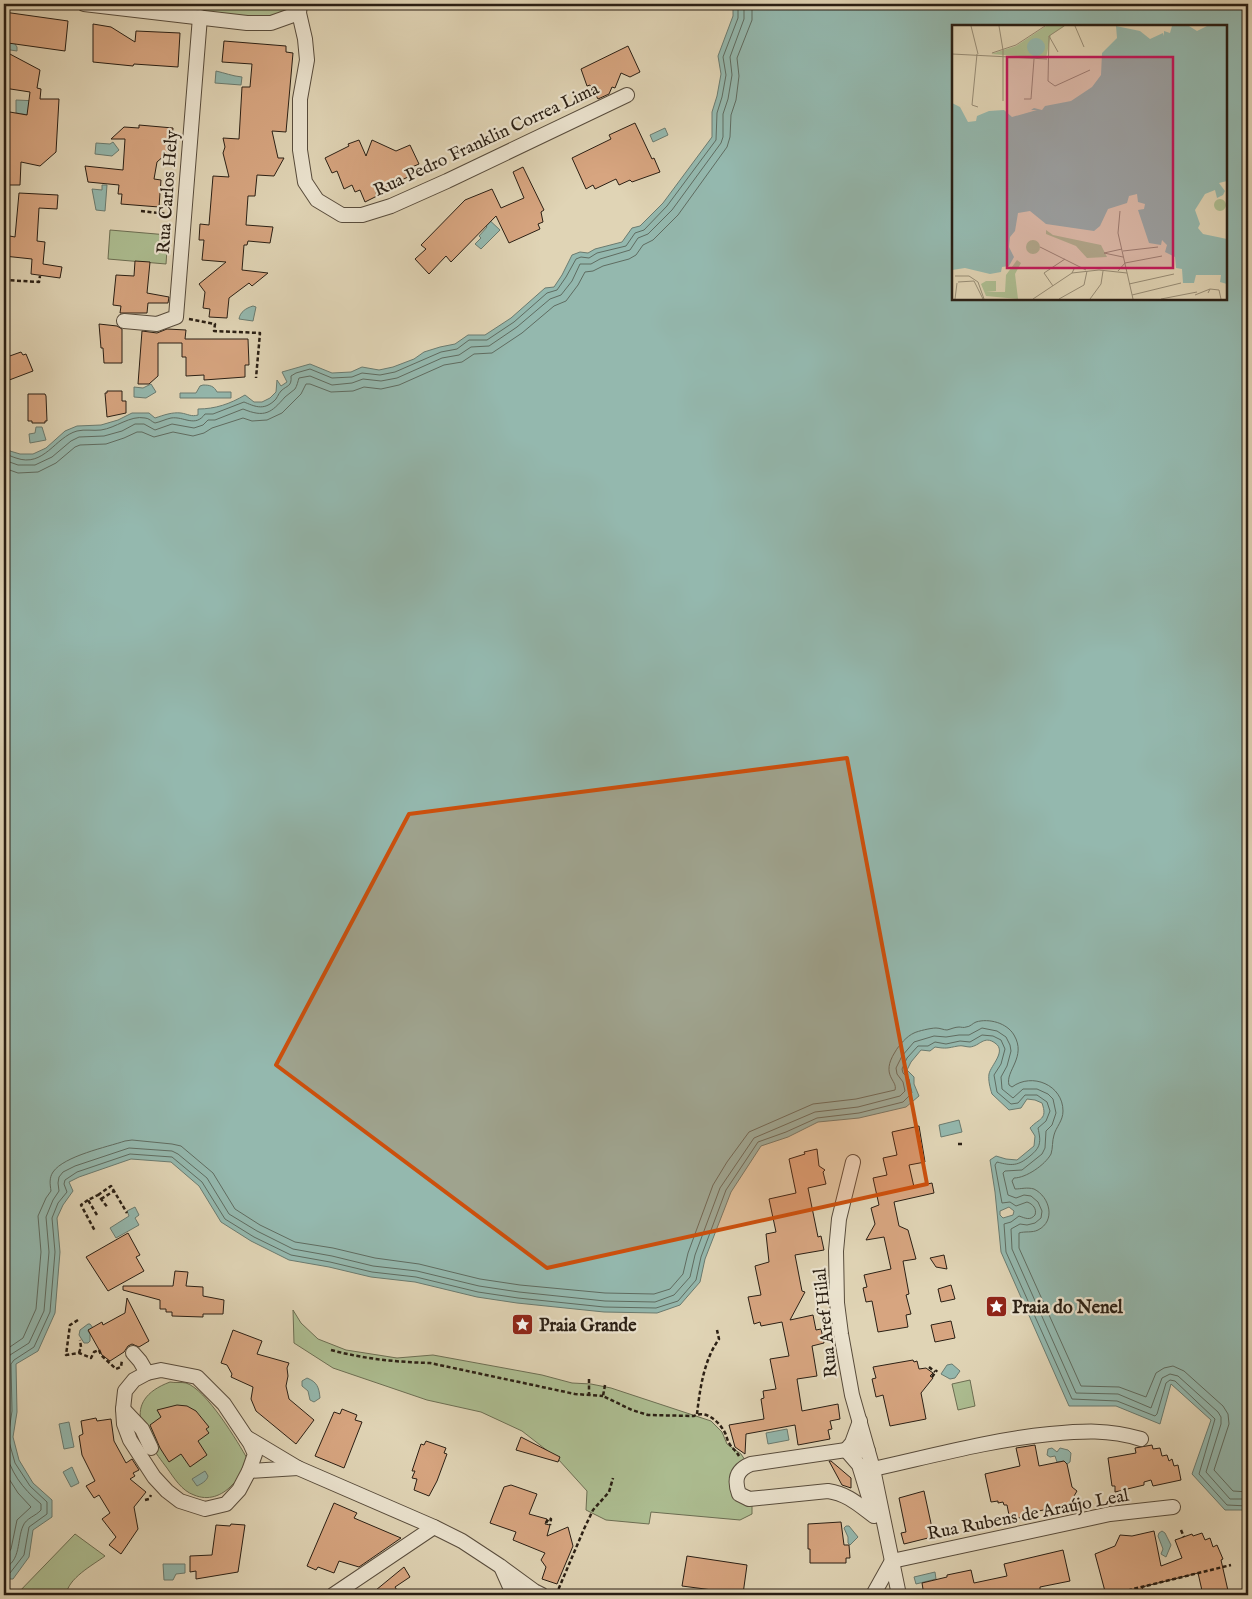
<svg xmlns="http://www.w3.org/2000/svg" width="1252" height="1599" font-family="'IM FELL English',serif">
	<rect width="100%" height="100%" fill="#e0d4b5"/>
	<filter id="stains"><feTurbulence type="fractalNoise" baseFrequency=".004" numOctaves="4"/><feColorMatrix values="0 0 0 0 .2 0 0 0 0 .09 0 0 0 0 .02 0 0 0 .5 -.17"/></filter>
	<radialGradient id="worn" r=".72"><stop offset=".6" stop-color="#630" stop-opacity="0"/><stop offset="1" stop-color="#630" stop-opacity=".3"/></radialGradient>
	<g fill="#adbe92" stroke="#6c6e53">
		<polygon points="129,4 300,4 278,16 255,18"/>
		<polygon points="110,230 168,235 166,264 108,259"/>
		<polygon points="293,1310 301,1323 318,1339 346,1350 397,1358 433,1355 542,1375 572,1383 591,1384 611,1388 711,1421 722,1432 727,1444 741,1454 745,1460 734,1478 752,1504 752,1514 740,1520 651,1512 649,1524 606,1520 586,1510 587,1491 558,1459 522,1431 481,1412 427,1400 333,1368 294,1343"/>
		<polygon points="970,1380 975,1406 958,1410 952,1384"/>
		<path d="M170,1382C175,1383 181,1382 186,1383C206,1389 238,1442 248,1460C245,1474 242,1475 232,1485C222,1496 208,1501 194,1495C182,1491 174,1478 167,1468C144,1438 119,1401 170,1382Z"/>
		<path d="M75,1534L105,1556C93,1565 68,1578 66,1595H16Z"/>
	</g>
	<g fill="#94b8ae" stroke="#6a7b70" fill-rule="evenodd">
		<path d="M733,4H1248V1510H1225L1192,1474L1211,1420L1171,1384L1160,1424L1116,1406H1069L1001,1252L995,1192L990,1160L996,1156L1006,1159L1017,1160L1034,1146L1035,1136L1030,1128C1039,1118 1048,1120 1042,1103L1035,1100L1027,1099L1021,1108L1009,1110L992,1094C990,1088 988,1080 989,1074C991,1065 1007,1051 995,1043C984,1035 980,1046 970,1047C966,1047 962,1045 958,1046C947,1048 947,1049 935,1047L930,1051L921,1050L911,1062L907,1070L914,1077V1084L919,1096L906,1107L859,1118L818,1122L788,1137L761,1146L731,1192L705,1259L700,1282L680,1305L657,1313L604,1312L517,1303L477,1297L415,1282L371,1277L329,1267L289,1260L251,1241L221,1222L199,1186L171,1162L131,1159L79,1177L69,1182L73,1191L63,1205L57,1218L60,1252L55,1313L38,1351L16,1364L17,1412L13,1437L19,1460L33,1483L52,1500V1517L33,1530L29,1557L13,1579H4V441L10,451L20,454H33L46,448L65,431L77,426L101,425L118,420L132,413H149L155,418C164,415 172,412 181,413C188,414 191,417 198,415V409C215,409 230,404 245,395L254,402H262L270,398L276,392L277,380L281,386L287,382L282,372L310,364L332,373L351,372L362,367L379,370L393,367L414,359L424,352L440,347L455,344L468,335H485L511,318L545,288L554,287L562,275L572,255L580,252L588,253L595,249L622,242L632,228L640,226L663,203L712,137V112L717,96L721,74L718,56L733,16ZM953,26H1226V299H953ZM1009,1207L1014,1211L1013,1215L1003,1218L1000,1215V1211Z"/>
		<polygon points="4,39 13,41 17,47 17,51 4,49"/>
		<path d="M216,71C225,73 232,76 242,77L241,85L215,83Z"/>
		<polygon points="16,100 38,101 29,115 16,113"/>
		<polygon points="665,128 668,135 653,142 650,135"/>
		<polygon points="113,142 119,150 112,156 95,154 96,143 110,144"/>
		<polygon points="102,185 107,185 105,211 96,210 92,189 102,190"/>
		<polygon points="485,216 500,230 481,249 475,244 481,238 479,236 487,227 481,220"/>
		<path d="M253,306L256,307L253,321L239,319C240,312 246,308 253,306Z"/>
		<polygon points="151,384 156,392 146,398 134,397 134,387 143,388"/>
		<path d="M203,385C210,385 214,386 217,392H231V398H180V393H196L200,386Z"/>
		<polygon points="36,427 42,427 46,440 30,443 29,434 35,433"/>
		<polygon points="959,1120 962,1132 941,1137 939,1125"/>
		<polygon points="135,1207 139,1215 135,1218 139,1225 116,1238 110,1228 129,1216 127,1211"/>
		<polygon points="88,1324 90,1324 93,1328 88,1331 90,1334 90,1341 88,1343 84,1343 79,1335 80,1330"/>
		<polygon points="952,1364 960,1371 955,1378 950,1379 941,1374 947,1365"/>
		<path d="M307,1378C317,1382 319,1387 320,1398L314,1402L310,1400L308,1391L302,1386V1381Z"/>
		<polygon points="69,1422 74,1447 64,1449 59,1424"/>
		<polygon points="787,1429 789,1440 768,1444 766,1433"/>
		<polygon points="1052,1448 1057,1452 1060,1448 1068,1450 1071,1453 1070,1462 1067,1464 1064,1461 1057,1462 1055,1456 1050,1457 1047,1455 1048,1449"/>
		<polygon points="72,1467 79,1483 71,1487 63,1472"/>
		<path d="M205,1471L208,1476C207,1481 201,1484 197,1486L192,1479Z"/>
		<polygon points="846,1526 849,1526 858,1537 850,1545 848,1543 848,1537 844,1528"/>
		<polygon points="1162,1531 1165,1533 1171,1545 1166,1557 1161,1554 1163,1549 1158,1536 1159,1533"/>
		<polygon points="163,1564 185,1564 185,1573 176,1574 173,1580 164,1580"/>
		<polygon points="935,1572 936,1579 916,1584 914,1577"/>
	</g>
	<g fill="none" stroke-linecap="round" stroke-linejoin="round">
		<g stroke="#5f6c61" stroke-width="1">
			<path d="M4,449C7,455 10,456 16,458C44,468 55,437 77,431C85,429 93,431 101,430C116,428 130,415 145,418C149,418 152,422 155,423C160,422 166,419 171,418C184,416 195,428 205,414H213L244,402C254,406 263,411 274,401C277,399 278,394 281,391C287,385 292,387 291,376L296,373L310,369L332,378L352,377L362,373L380,375L395,372L441,352L457,349L469,340H487L514,322L547,293L557,290L566,277L576,259L581,257L589,258L597,253L626,246L635,233L644,230L667,206L716,140L717,113L722,97L726,75L723,57L738,18V4"/>
			<path d="M4,460L18,465H35L52,457L71,441L79,437L104,436L122,431L135,424H144L155,430L172,424L194,428L203,425L208,420H215L243,409C265,418 271,413 285,397C288,394 292,392 295,389C297,386 298,381 299,378L310,376L332,385L352,383L363,379L381,381L397,378L442,358L459,355L471,347L489,346L517,327L550,299L561,295L572,281L580,264H591L600,259L630,250L638,238L648,234L672,210L721,143L723,137V114L728,99L732,75L730,57L744,19V4"/>
			<polyline points="4,468 18,473 38,472 56,463 75,447 80,445 106,444 124,438 137,432 142,432 154,437 173,432 193,436 204,433 212,428 243,418 252,421 267,420 282,413 301,394 306,384 310,384 331,392 353,391 364,387 381,389 399,385 444,365 462,362 474,354 492,353 522,333 554,306 566,301 578,285 585,272 593,271 603,266 629,259 636,255 643,245 653,240 678,215 727,147 730,137 731,115 736,100 739,76 737,58 752,20 752,4"/>
			<path d="M4,1351L23,1338L36,1309L41,1252L38,1216L46,1198L51,1191C50,1184 49,1178 53,1172C64,1156 107,1147 125,1141L132,1140L172,1144L181,1146L213,1173L235,1209L260,1225L295,1242L333,1248L375,1258L419,1264L480,1279L520,1285L605,1293L654,1294L670,1289L683,1274L688,1253L713,1185L727,1162L749,1132L813,1104L856,1099L895,1090C898,1080 880,1076 895,1052C899,1045 907,1036 914,1033C918,1031 931,1028 936,1028C940,1028 944,1030 947,1030C951,1029 955,1027 959,1027C961,1027 964,1028 966,1027C970,1027 973,1023 976,1022C989,1018 1007,1023 1014,1035C1027,1057 1005,1071 1009,1085L1012,1087C1032,1072 1063,1085 1063,1111C1063,1121 1056,1127 1054,1135C1052,1141 1053,1148 1051,1154C1045,1165 1026,1178 1014,1178L1012,1181L1015,1189C1021,1189 1027,1187 1034,1189C1050,1197 1056,1221 1038,1230C1032,1233 1025,1231 1019,1233V1248L1081,1386L1119,1387L1146,1397L1156,1373L1164,1368L1173,1366L1184,1371L1223,1406L1228,1414L1229,1424L1214,1470L1233,1491L1248,1492"/>
			<polyline points="4,1423 6,1410 6,1361 10,1355 29,1343 44,1311 49,1252 46,1217 53,1200 59,1191 58,1183 59,1177 63,1172 75,1166 129,1148 172,1151 178,1154 207,1178 229,1214 257,1231 293,1249 332,1256 373,1266 417,1271 479,1286 519,1292 605,1301 655,1302 674,1295 690,1277 695,1255 720,1188 754,1138 815,1112 858,1107 900,1096 905,1091 903,1082 897,1074 896,1068 902,1056 914,1042 934,1036 946,1037 959,1035 969,1035 982,1028 997,1031 1006,1037 1010,1045 1011,1051 1007,1066 1001,1077 1002,1089 1013,1098 1023,1089 1037,1089 1048,1094 1053,1099 1056,1113 1052,1125 1046,1131 1045,1148 1042,1154 1022,1170 1005,1171 1003,1173 1008,1195 1016,1198 1024,1195 1031,1196 1038,1202 1042,1211 1041,1218 1035,1223 1027,1225 1020,1224 1011,1229 1012,1249 1076,1393 1118,1394 1151,1408 1162,1378 1170,1374 1178,1376 1218,1412 1221,1417 1221,1424 1206,1472 1230,1499 1248,1499"/>
			<path d="M4,1447C11,1473 21,1487 41,1504V1510C36,1516 26,1518 23,1526C17,1539 21,1562 4,1568"/>
			<polyline points="4,1471 18,1493 31,1507 17,1520 11,1549 4,1559"/>
			<path d="M4,1574L10,1573L24,1555L29,1527L47,1514V1502L30,1486L15,1463L8,1438L12,1411L11,1364L14,1360L34,1347L50,1312L55,1252L52,1218L58,1203L67,1192L64,1184L65,1180L77,1172L130,1154L172,1157L202,1182L225,1219L254,1237L291,1255L330,1262L372,1272L416,1277L478,1292L518,1298L604,1307L656,1308L678,1301L696,1280L701,1257L726,1190L758,1142L786,1132L817,1118L859,1113L903,1102L912,1093L909,1079L903,1073L902,1069L907,1058L918,1046H928L935,1042L946,1044L960,1041L970,1042L982,1035L993,1036L1001,1040L1005,1049L1001,1064L994,1075L997,1092L1011,1104L1018,1103L1025,1095H1037L1047,1102L1050,1111L1046,1121L1038,1128C1041,1142 1041,1147 1030,1156C1018,1166 1012,1166 997,1162L995,1165L1002,1203L1010,1202L1016,1206L1027,1202C1033,1204 1037,1209 1035,1215C1030,1221 1025,1218 1019,1216L1011,1222L1004,1224L1006,1252L1072,1399L1117,1401L1155,1416L1157,1414L1166,1383L1170,1380L1175,1381L1215,1419L1199,1474L1227,1505L1248,1506"/>
		</g>
	</g>
	<g fill="#d7a580" stroke="#2a1f14">
		<polygon points="4,12 68,21 65,51 8,43 8,39 4,38"/>
		<polygon points="93,24 111,27 135,42 136,31 180,33 178,67 134,64 133,66 93,62"/>
		<polygon points="224,41 286,46 286,52 293,53 286,132 272,131 278,158 284,158 274,176 257,175 255,196 248,196 246,225 273,227 270,243 248,241 247,245 244,245 242,270 268,273 252,286 249,283 229,298 227,318 209,317 210,309 203,308 205,292 199,284 226,262 202,260 204,240 199,240 200,224 209,225 213,176 229,177 223,153 225,147 223,138 239,139 242,87 250,87 252,64 222,62"/>
		<polygon points="628,46 640,72 630,77 621,73 615,88 612,87 609,94 598,99 590,85 587,86 581,69"/>
		<polygon points="8,53 40,70 37,88 41,89 40,99 59,99 56,152 40,166 21,162 20,185 4,185 4,111 27,115 30,92 4,88 6,79 4,79 4,64 8,64"/>
		<polygon points="635,123 652,159 654,158 660,172 632,182 630,180 619,185 616,179 595,189 593,185 586,189 572,158 611,139 609,135"/>
		<polygon points="139,125 173,128 171,154 166,154 157,162 154,179 161,180 159,207 121,204 122,194 118,194 119,185 88,182 85,166 123,170 125,139 111,139 124,127 139,128"/>
		<polygon points="359,140 366,156 372,140 396,151 410,145 419,164 405,170 408,177 376,192 377,196 365,202 360,190 355,192 352,185 344,189 337,171 332,173 325,158 349,146 348,144"/>
		<polygon points="523,167 544,210 541,212 543,222 538,224 540,229 509,243 496,216 451,262 446,256 429,274 415,259 426,249 421,245 465,200 492,189 501,208 524,198 513,172"/>
		<polygon points="19,193 58,195 57,209 39,208 37,241 45,242 43,264 62,267 60,278 31,274 32,259 4,256 4,235 15,237"/>
		<polygon points="135,261 150,262 147,293 169,297 168,303 148,303 147,313 120,313 121,306 113,305 116,275 134,276"/>
		<polygon points="99,324 117,326 122,329 122,363 104,363 103,348 101,348"/>
		<polygon points="167,329 186,330 185,339 248,339 249,365 245,365 245,377 204,380 204,375 186,376 186,357 182,357 182,343 158,343 158,376 149,384 138,384 142,331 157,333"/>
		<polygon points="21,352 23,355 26,354 33,371 4,382 4,358"/>
		<polygon points="107,391 122,391 122,401 126,401 126,413 107,417 105,393 107,393"/>
		<polygon points="28,394 45,394 46,396 47,421 45,421 45,423 32,423 32,421 28,421"/>
		<polygon points="919,1126 925,1162 909,1165 914,1187 932,1183 934,1193 894,1202 899,1226 908,1230 916,1259 903,1261 909,1294 906,1295 911,1314 906,1315 908,1327 878,1332 872,1301 866,1302 863,1288 867,1287 864,1275 891,1269 884,1237 866,1240 875,1224 871,1208 879,1205 873,1178 887,1175 883,1158 897,1155 892,1132"/>
		<polygon points="817,1149 819,1166 825,1170 823,1172 826,1184 808,1188 818,1237 821,1236 824,1250 795,1255 802,1291 805,1292 790,1320 813,1315 816,1330 821,1329 824,1343 812,1346 817,1376 797,1379 802,1411 838,1404 840,1419 830,1421 832,1429 828,1430 830,1439 798,1445 795,1425 746,1434 745,1454 735,1447 729,1425 764,1419 761,1399 764,1398 763,1391 776,1389 770,1359 789,1356 782,1322 761,1326 760,1322 754,1324 748,1297 761,1295 755,1266 769,1262 766,1234 776,1232 769,1199 796,1193 789,1159 805,1154 804,1152"/>
		<polygon points="128,1233 140,1255 136,1257 144,1271 108,1291 86,1257"/>
		<polygon points="944,1255 947,1269 936,1267 930,1258"/>
		<polygon points="175,1271 188,1272 186,1286 203,1287 203,1296 224,1300 223,1314 203,1314 203,1317 172,1316 172,1312 166,1312 166,1309 160,1309 160,1300 123,1290 123,1286 173,1286"/>
		<polygon points="951,1285 955,1299 941,1302 938,1289"/>
		<polygon points="127,1298 149,1341 139,1347 132,1344 128,1346 124,1352 110,1361 102,1355 88,1330 102,1322 103,1325 125,1313"/>
		<polygon points="951,1321 955,1338 935,1342 931,1325"/>
		<polygon points="233,1330 262,1341 257,1354 289,1363 287,1368 288,1376 286,1386 289,1399 314,1420 296,1444 256,1411 251,1399 253,1387 231,1377 232,1374 227,1365 221,1363"/>
		<polygon points="913,1360 914,1362 917,1361 919,1369 926,1368 933,1373 930,1376 933,1378 921,1393 926,1419 890,1426 883,1395 876,1397 872,1379 876,1378 873,1367"/>
		<polygon points="177,1405 187,1406 196,1411 209,1427 206,1429 209,1433 198,1441 207,1455 190,1467 181,1454 169,1462 160,1448 150,1425 161,1417 157,1410"/>
		<polygon points="342,1409 357,1415 355,1420 362,1422 344,1468 315,1456 334,1412 340,1414"/>
		<polygon points="96,1418 97,1421 111,1419 114,1441 126,1463 132,1459 139,1470 133,1473 135,1476 130,1479 146,1492 134,1507 138,1529 121,1554 109,1545 116,1537 102,1519 110,1513 99,1495 94,1498 86,1486 95,1481 82,1455 79,1436 83,1434 81,1421"/>
		<polygon points="521,1437 560,1457 558,1462 516,1450"/>
		<polygon points="426,1441 446,1448 444,1453 447,1454 437,1481 429,1496 414,1490 417,1479 412,1478 415,1471 412,1471 421,1444 424,1445"/>
		<polygon points="1035,1445 1039,1466 1064,1461 1067,1464 1072,1487 1077,1491 1067,1508 1064,1506 1023,1514 1023,1517 1010,1520 1007,1505 1004,1505 1003,1502 998,1503 998,1501 991,1502 985,1474 1020,1466 1016,1448"/>
		<polygon points="1152,1445 1153,1449 1160,1448 1162,1456 1167,1455 1169,1461 1172,1459 1174,1466 1178,1465 1181,1480 1153,1486 1151,1480 1144,1482 1144,1485 1115,1492 1115,1486 1112,1486 1108,1458 1136,1453 1135,1448"/>
		<polygon points="829,1461 831,1461 851,1478 851,1488 842,1485"/>
		<polygon points="511,1485 537,1494 529,1514 547,1519 545,1524 550,1525 547,1536 568,1527 573,1546 557,1584 542,1579 546,1567 541,1560 545,1553 513,1540 516,1532 490,1523 504,1487"/>
		<polygon points="924,1491 932,1528 930,1529 932,1537 904,1544 901,1533 906,1532 899,1498"/>
		<polygon points="334,1503 357,1513 354,1518 401,1538 359,1567 339,1561 334,1573 318,1567 316,1570 307,1566"/>
		<polygon points="841,1522 844,1545 849,1545 850,1558 846,1558 846,1563 810,1563 810,1549 808,1549 808,1524"/>
		<polygon points="231,1524 245,1525 238,1572 196,1579 196,1571 190,1572 190,1556 212,1555 216,1525 230,1526"/>
		<polygon points="1154,1531 1161,1566 1182,1558 1175,1540 1192,1534 1193,1536 1202,1533 1205,1540 1210,1538 1213,1547 1217,1545 1223,1559 1221,1560 1229,1595 1203,1595 1198,1573 1142,1587 1145,1595 1106,1595 1095,1554 1115,1546 1120,1535 1132,1536"/>
		<polygon points="1063,1550 1070,1581 1040,1587 1040,1595 924,1595 922,1583 947,1577 947,1575 971,1570 974,1583 1007,1576 1004,1564"/>
		<polygon points="687,1556 747,1565 743,1594 682,1586"/>
		<polygon points="404,1567 410,1577 395,1587 400,1595 387,1595 386,1593 381,1595 376,1590"/>
	</g>
	<g fill="none" stroke-linecap="round" stroke-linejoin="round">
		<defs>
			<g id="minor">
				<polyline points="84,4 247,23 271,23 299,13"/>
				<polyline points="300,4 299,13 305,39 307,60 300,99 300,150 305,182 317,200 342,215 362,215 391,206 447,181 627,95"/>
				<polyline points="124,321 157,324 176,317 200,17"/>
				<polyline points="853,1162 839,1219 836,1251 837,1303 841,1334 852,1395 873,1469 899,1595"/>
				<polyline points="133,1353 140,1361 147,1373"/>
				<polygon points="161,1370 197,1377 224,1404 250,1443 255,1454 249,1471 239,1490 226,1504 205,1509 180,1501 167,1491 154,1477 130,1440 124,1424 123,1409 125,1391 134,1380 147,1373"/>
				<polyline points="123,1409 142,1429 151,1448"/>
				<polyline points="860,1421 852,1443 846,1450 859,1465 874,1514"/>
				<polyline points="246,1437 298,1468 434,1527 462,1541 500,1566 534,1591 542,1595"/>
				<path d="M868,1451L846,1450L751,1464C736,1470 734,1480 739,1494L749,1499L828,1491C848,1494 859,1505 874,1516"/>
				<path d="M873,1469C932,1456 990,1440 1050,1434C1082,1431 1108,1429 1141,1439"/>
				<polyline points="249,1471 298,1468"/>
				<polyline points="502,1569 510,1587 525,1595"/>
				<polyline points="333,1595 434,1527"/>
				<polyline points="873,1595 892,1561 1110,1514 1173,1507"/>
			</g>
		</defs>
		<use href="#minor" stroke="#584c3c" stroke-width="16"/>
		<g stroke="#2a1f14" stroke-width="2.5" stroke-dasharray="4 2.5" stroke-linecap="butt">
			<polyline points="141,211 168,214"/>
			<polyline points="4,280 39,282 40,276"/>
			<polyline points="189,319 215,324 214,331 260,333 256,378"/>
			<polyline points="958,1144 963,1144"/>
			<polyline points="98,1195 111,1186 127,1213"/>
			<polyline points="101,1199 114,1191"/>
			<polyline points="88,1200 81,1205 95,1231"/>
			<polyline points="97,1215 88,1200 98,1195 108,1208"/>
			<polyline points="78,1320 70,1325 66,1355 79,1353 91,1358 94,1352 99,1350 101,1355 116,1369 121,1367 122,1360"/>
			<path d="M331,1350C364,1359 396,1362 430,1363L575,1394L603,1396"/>
			<polyline points="79,1353 81,1347 80,1340"/>
			<polyline points="929,1367 935,1372"/>
			<polyline points="932,1377 937,1370"/>
			<polyline points="589,1379 589,1395"/>
			<path d="M605,1385L603,1396L632,1410L648,1415L694,1416C706,1409 721,1423 726,1435C726,1435 728,1442 729,1443C731,1447 736,1451 739,1456"/>
			<path d="M697,1414C700,1388 704,1360 719,1339L717,1330"/>
			<polyline points="145,1500 149,1499 151,1495"/>
			<polyline points="546,1523 549,1518 551,1519 550,1525"/>
			<polyline points="1181,1530 1184,1537"/>
			<polyline points="556,1595 584,1529 593,1510 609,1492 613,1478"/>
			<polyline points="1109,1595 1231,1565"/>
		</g>
		<use href="#minor" stroke="#ebe3cf" stroke-width="14"/>
	</g>
	<path fill="#cc500d" fill-opacity="0.2" stroke="#cc500d" stroke-width="4" stroke-linejoin="round" d="M847,758L927,1184L547,1268L276,1065L409,814Z"/>
	<defs>
		<symbol id="sight-square" viewBox="-11 -11 22 22"><rect x="-9" y="-9" width="18" height="18" rx="4" fill="#8f2418" stroke="#ebe3cf"/><path d="M0-6L1.8-2.2L6-1.7L2.9 1.2L3.7 5.4L0 3.3L-3.7 5.4L-2.9 1.2L-6-1.7L-1.8-2.2Z" fill="#fff"/></symbol>
	</defs>
	<g fill-rule="evenodd">
		<use href="#sight-square" x="984" y="1294" width="25" height="25"/>
		<use href="#sight-square" x="510" y="1312" width="25" height="25"/>
	</g>
	<g text-anchor="middle" stroke-width="4.5" stroke-linejoin="round" paint-order="stroke">
		<g font-size="18" fill="#2a1f14" stroke="#ebe3cf">
			<text transform="translate(486 139) rotate(-25)" y="6">Rua Pedro Franklin Correa Lima</text>
			<text transform="translate(167 192) rotate(-86)" y="6">Rua Carlos Hely</text>
			<text transform="translate(825 1323) rotate(-96)" y="6">Rua Aref Hilal</text>
			<text transform="translate(1028 1514) rotate(-11)" y="6">Rua Rubens de Araújo Leal</text>
		</g>
		<g font-size="18" font-weight="bold" fill="#2a1f14" stroke="#ebe3cf" text-anchor="start">
			<text x="1012" y="1313">Praia do Nenel</text>
			<text x="539" y="1331">Praia Grande</text>
		</g>
	</g>
	<g transform="translate(952 25)">
		<rect width="275" height="275" fill="#e0d4b5"/>
		<path d="M94,1H113L99,10L94,33L39,29L64,21ZM262 180a6 6 0 1 1 12 0a6 6 0 1 1-12 0ZM94,205L101,210L149,220L155,232L135,233L124,221L94,209ZM74 222a7 7 0 1 1 14 0a7 7 0 1 1-14 0ZM65,235L69,238L63,249L66,274L34,271L29,259L34,256H44V266L34,267H53L54,250Z" fill="#adbe92"/>
		<path d="M164,1L188,6L198,14L211,8L212,11V6L218,8L220,1H237L245,6L255,1H275V156L267,158L273,166L271,170L265,173L263,165L253,169L243,185L248,199L246,203L251,209L275,214V259L268,257L269,250H244L242,258H231L230,244L224,243L223,232L213,227L215,220L210,215L209,220L197,218L186,185L192,184L193,179L186,177L185,169L177,171L175,178L156,184L148,201L142,206L94,199L78,186L66,188L63,206L58,212L57,222L62,232L57,241L50,242L49,247L38,249L13,243L0,245V78L8,82L16,97L24,96L25,91L37,86L52,85L60,92L85,85H79L82,83L90,85L93,81L119,76L140,62L149,50L150,28L165,13ZM75 22a9 9 0 1 1 18 0a9 9 0 1 1-18 0Z" fill="#94b8ae"/>
		<path fill="none" stroke="#978c75" stroke-width="1" d="M19,1L26,29M47,1L51,25V76M112,1L97,11L96,56L103,61L138,45M123,1L132,22M97,11L106,27M40,28L64,20L93,1M0,29L95,34M25,29L20,80L26,82M72,74H79L82,34M168,186L166,208L181,274M88,222L134,245M170,224L152,228L171,232M171,226L206,222M166,246L173,238L210,231M120,248L147,245L175,248M3,251H17L26,257L32,274M6,257L22,256L31,274M177,259L222,249M101,261L92,248L113,234M258,264L267,265L269,274M180,270L229,258M243,270L258,264L256,268M3,274L5,258M81,274L120,248L123,242M107,274L132,260L135,246M138,274L149,259L151,246M209,274L245,267"/>
		<path fill="#c2185b" fill-opacity="0.15" stroke="#c2185b" stroke-width="2.5" d="M55,32H221V243H55Z"/>
		<rect width="275" height="275" fill="none" stroke="#2a1f14" stroke-width="2.5"/>
	</g>
	<rect width="1252" height="1599" fill="none" stroke="#e0d4b5" stroke-width="20"/>
	<rect x="5" y="5" width="1242" height="1589" fill="none" stroke="#2a1f14" stroke-width="2.5"/>
	<rect x="10" y="10" width="1232" height="1579" fill="none" stroke="#2a1f14"/>
	<rect width="100%" height="100%" filter="url(#stains)"/>
	<rect width="100%" height="100%" fill="url(#worn)"/>
</svg>
